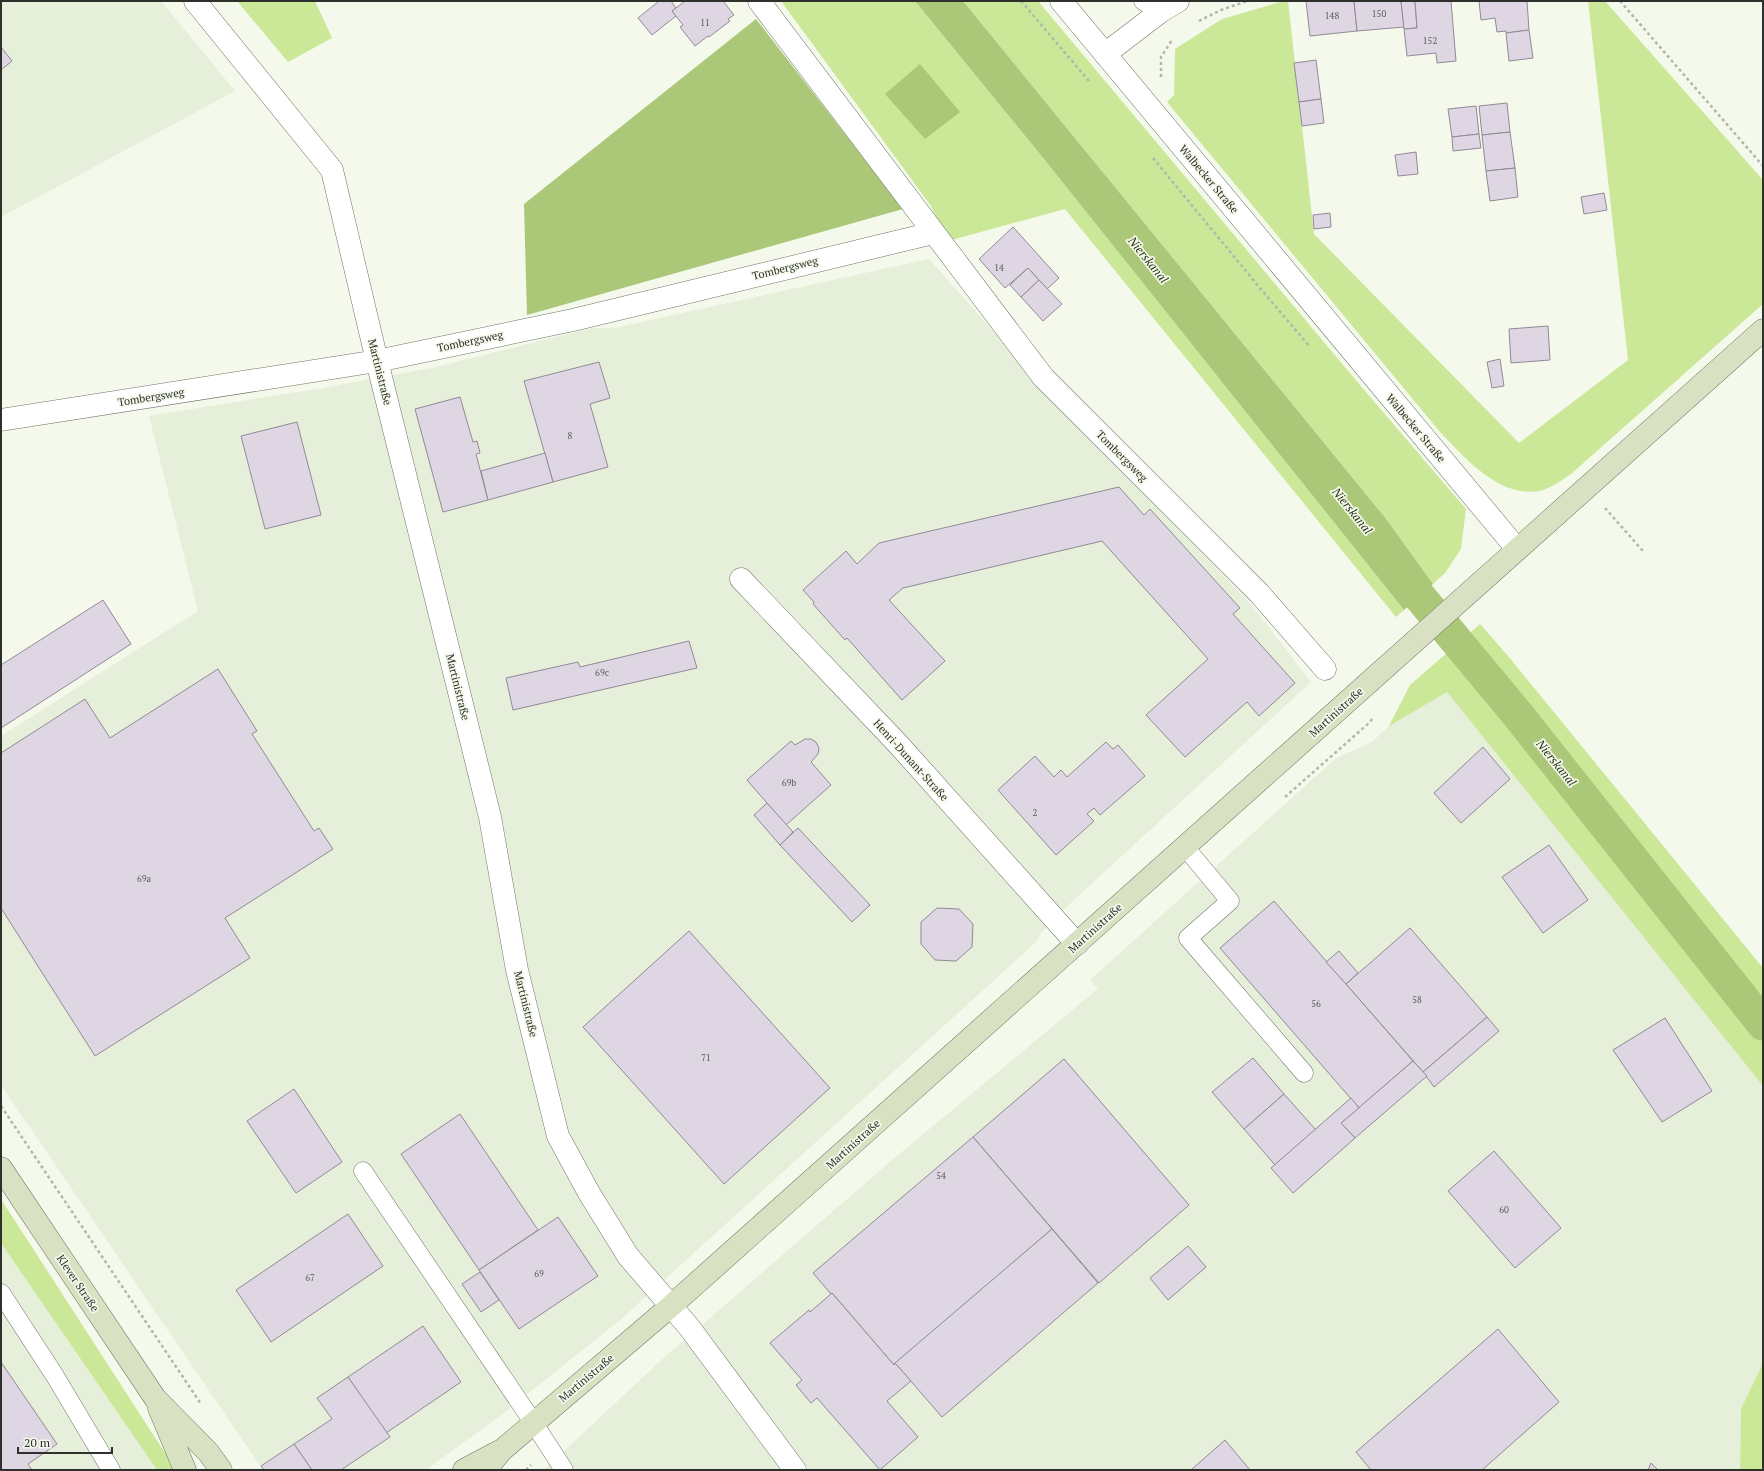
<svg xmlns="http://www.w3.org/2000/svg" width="1764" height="1471" font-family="'PT Serif',serif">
	<rect width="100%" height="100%" fill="#f4f9eb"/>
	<g fill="#e6efd9">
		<polygon points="1,1 161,1 235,91 1,217"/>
		<polygon points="929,259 1045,389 1253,607 1311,682 1062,911 1041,933 1035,943 619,1321 505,1412 426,1470 263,1470 1,1085 1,736 198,611 149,416 323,388 436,367 592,328 614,328"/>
		<polygon points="1447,692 1763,1086 1763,1363 1741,1409 1740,1470 544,1470 658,1363 892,1160 1098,989 1090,980 1335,759 1372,742 1389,726"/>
		<polygon points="1,1243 157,1470 1,1470"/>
	</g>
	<g fill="#cae898">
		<polygon points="237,1 315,1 332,38 288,62"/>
		<polygon points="781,1 915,1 1044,159 1404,610 1396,617 1065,209 948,241 931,206"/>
		<polygon points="963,1 1038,1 1354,378 1466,509 1461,549 1445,573 1433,584 1387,520"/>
		<path d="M1284,1H1288L1314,234L1519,443L1628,360L1588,1H1605L1763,180V304L1571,474C1562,480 1550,489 1539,491C1499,498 1464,457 1440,432L1167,102L1174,95L1175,49L1222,19Z"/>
		<polygon points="1480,624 1508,656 1763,968 1763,1086 1447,692 1389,726 1410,685"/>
		<polygon points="1,1199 6,1207 176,1470 157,1470 1,1243"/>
		<polygon points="1763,1363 1763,1470 1740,1470 1741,1409"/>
	</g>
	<g fill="#abc879">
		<polygon points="915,1 963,1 1387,520 1433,584 1404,610 1044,159"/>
		<polygon points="756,19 903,209 527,315 524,204"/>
		<polygon points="920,64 960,112 925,139 885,94"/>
	</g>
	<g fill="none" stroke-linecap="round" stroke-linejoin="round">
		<polyline stroke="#abc879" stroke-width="33" points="1390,561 1518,715 1763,1024"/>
	</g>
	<g fill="#ded6e3" stroke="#918a96">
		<polygon points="659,1 671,1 676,8 672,11 676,16 652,35 638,18"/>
		<polygon points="685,1 723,1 734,15 728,19 730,21 709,37 708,36 695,46 680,27 683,25 672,11"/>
		<polygon points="1306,1 1354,1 1357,31 1310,36"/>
		<polygon points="1354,1 1401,1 1404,27 1357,31"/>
		<polygon points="1401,1 1415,1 1417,28 1404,29"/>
		<polygon points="1415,1 1451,1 1456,61 1437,63 1436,53 1407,56 1404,29 1417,28"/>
		<polygon points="1479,1 1527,1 1529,30 1506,33 1506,31 1497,32 1495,18 1481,20"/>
		<polygon points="1529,30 1533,58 1509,61 1506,33"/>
		<polygon points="1,47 12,61 1,70"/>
		<polygon points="1316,60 1321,99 1299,102 1294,63"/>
		<polygon points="1321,99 1324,123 1302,126 1299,102"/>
		<polygon points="1507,103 1510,132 1482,135 1479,106"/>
		<polygon points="1476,106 1479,134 1452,137 1448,109"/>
		<polygon points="1510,132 1515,168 1486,171 1482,135"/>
		<polygon points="1479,134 1481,148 1453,151 1452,137"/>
		<polygon points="1416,152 1418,174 1398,176 1395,155"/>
		<polygon points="1515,168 1518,197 1490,201 1486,171"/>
		<polygon points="1604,193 1607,210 1584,214 1581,197"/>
		<polygon points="1330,213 1331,227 1314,229 1313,215"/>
		<polygon points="1013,227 1059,278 1047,289 1028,268 1005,288 979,259"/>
		<polygon points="1028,268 1039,280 1021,297 1010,285"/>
		<polygon points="1039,280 1062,304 1043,321 1021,297"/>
		<polygon points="1548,326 1550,360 1511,363 1509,329"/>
		<polygon points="1500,359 1504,386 1492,388 1487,362"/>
		<polygon points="599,362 610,398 590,404 608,467 553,482 524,381"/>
		<polygon points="460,397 473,442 477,441 480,453 476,454 488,500 443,512 415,409"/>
		<polygon points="297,422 321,515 265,529 241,436"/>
		<polygon points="545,453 553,482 488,500 481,471"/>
		<polygon points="1119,487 1144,515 1150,509 1240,608 1233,614 1295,683 1259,716 1247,702 1185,757 1146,715 1208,659 1102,541 903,588 889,600 945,661 902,700 847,638 845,640 813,604 814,602 803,590 846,551 857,564 879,543"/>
		<polygon points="103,600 131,644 1,728 1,665"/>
		<polygon points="689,641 697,668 513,710 506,678 578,662 580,667"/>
		<polygon points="218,669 257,731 252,734 314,831 319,828 333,849 225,918 250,958 95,1056 1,908 1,753 85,699 110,738"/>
		<polygon points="805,739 811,739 816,742 819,748 818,754 811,762 831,785 786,825 747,780 791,741 795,745"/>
		<polygon points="1106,742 1113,749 1118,745 1145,776 1100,815 1094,808 1087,814 1094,821 1056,855 998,790 1035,756 1054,777 1061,770 1067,777"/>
		<polygon points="1483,747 1510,779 1461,823 1434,793"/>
		<polygon points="767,803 793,832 780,845 754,815"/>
		<polygon points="798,828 870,905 852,922 780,845"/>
		<polygon points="1549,845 1588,900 1543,933 1502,877"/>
		<polygon points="1274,901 1413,1061 1359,1108 1220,948"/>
		<polygon points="937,908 959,909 973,924 972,947 956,961 935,960 921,944 921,922"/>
		<polygon points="1410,928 1487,1017 1423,1072 1346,984"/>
		<polygon points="689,931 830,1088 724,1184 583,1027"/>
		<polygon points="1339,951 1358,973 1346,984 1326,962"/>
		<polygon points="1487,1017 1499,1031 1434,1087 1423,1072"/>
		<polygon points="1665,1018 1712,1091 1662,1122 1613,1050"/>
		<polygon points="1253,1058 1284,1094 1244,1129 1212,1092"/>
		<polygon points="1064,1059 1189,1205 1099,1283 973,1137"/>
		<polygon points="1413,1061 1427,1076 1355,1138 1341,1123"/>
		<polygon points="294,1089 342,1162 296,1193 247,1121"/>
		<polygon points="1284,1094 1316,1130 1275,1165 1244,1129"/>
		<polygon points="1351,1098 1359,1108 1341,1123 1355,1138 1293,1193 1271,1168"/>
		<polygon points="460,1114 538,1230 479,1270 401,1154"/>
		<polygon points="973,1137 1052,1229 894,1365 832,1293 831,1294 813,1273"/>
		<polygon points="1494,1151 1561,1228 1515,1268 1448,1191"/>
		<polygon points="348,1214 383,1266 271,1342 236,1290"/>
		<polygon points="558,1217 598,1276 519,1329 479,1270"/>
		<polygon points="1052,1229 1098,1283 942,1417 895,1363"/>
		<polygon points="1188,1246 1206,1267 1168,1300 1150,1278"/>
		<polygon points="480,1272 499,1300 481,1312 462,1284"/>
		<polygon points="832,1293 894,1365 895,1363 911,1381 887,1401 918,1437 880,1470 817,1398 811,1403 796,1385 802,1380 770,1343 809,1310 810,1312"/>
		<polygon points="423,1326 461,1382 386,1433 348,1377"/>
		<polygon points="1498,1329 1559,1402 1482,1470 1371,1470 1356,1452"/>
		<polygon points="1,1362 57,1444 28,1464 32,1470 1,1470"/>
		<polygon points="348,1377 390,1437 341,1470 312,1470 294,1444 332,1419 317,1398"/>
		<polygon points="1225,1440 1250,1470 1191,1470"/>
		<polygon points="294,1444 312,1470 264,1470 261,1466"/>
		<polygon points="1651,1463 1658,1470 1648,1470"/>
	</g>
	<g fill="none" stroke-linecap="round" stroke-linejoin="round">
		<defs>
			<g id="lane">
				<polyline points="1143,1 1160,12"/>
				<polyline points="1185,847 1230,901 1188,938 1304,1073"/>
				<polyline points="363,1171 533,1422 564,1470"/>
				<polyline points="1,1293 55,1376 111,1470"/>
			</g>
			<g id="street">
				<polyline points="195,1 332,170 377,361 490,817 517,970 558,1136 589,1193 628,1256 689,1327 795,1470"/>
				<polyline points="759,1 1043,377 1259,593 1325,669"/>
				<polyline points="1061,1 1517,549"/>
				<polyline points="1105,54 1160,12 1178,1"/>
				<polyline points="1,420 377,361 573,320 933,233"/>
				<polyline points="741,579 898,744 1077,944"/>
			</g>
			<g id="secondary">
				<polyline points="1,1168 155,1398 208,1452 221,1470"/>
				<polyline points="159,1408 185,1470"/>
				<polyline points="464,1470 498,1452"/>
				<polyline points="486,1470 501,1451 671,1306 1763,330"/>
			</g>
		</defs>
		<use href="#lane" stroke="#707569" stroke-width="19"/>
		<use href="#street" stroke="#707569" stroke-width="23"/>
		<use href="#secondary" stroke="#707569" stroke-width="23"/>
		<g stroke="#b2b6ab" stroke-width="2.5" stroke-dasharray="3 3" stroke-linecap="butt">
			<polyline points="1021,1 1089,81"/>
			<polyline points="1620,1 1763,166"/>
			<polyline points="1199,21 1221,10 1247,1"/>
			<polyline points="1161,77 1161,57 1172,40"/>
			<polyline points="1153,158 1259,287 1310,347"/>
			<polyline points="1605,508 1643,551"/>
			<polyline points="1285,797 1369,723 1373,718"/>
			<polyline points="1,1106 201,1404"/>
			<polyline points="526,1470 531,1465"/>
		</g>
		<use href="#lane" stroke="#fff" stroke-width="18"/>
		<use href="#street" stroke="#fff" stroke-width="22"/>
		<use href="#secondary" stroke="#d8e2c2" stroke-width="22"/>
	</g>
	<g text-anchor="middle" stroke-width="3.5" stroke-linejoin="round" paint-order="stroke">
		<g font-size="9" fill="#5a5a59">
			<text x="1379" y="17">150</text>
			<text x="1332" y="19">148</text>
			<text x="705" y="26">11</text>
			<text x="1430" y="44">152</text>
			<text x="999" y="271">14</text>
			<text x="570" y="439">8</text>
			<text x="602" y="676">69c</text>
			<text x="789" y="786">69b</text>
			<text x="1035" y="816">2</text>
			<text x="144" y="882">69a</text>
			<text x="1417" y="1003">58</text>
			<text x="1316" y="1007">56</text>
			<text x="706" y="1061">71</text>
			<text x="941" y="1179">54</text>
			<text x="1504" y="1213">60</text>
			<text x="539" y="1277">69</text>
			<text x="310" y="1281">67</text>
		</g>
		<g font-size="11" fill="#2e302b" stroke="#f4f9eb">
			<text transform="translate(1209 179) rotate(50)" y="4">Walbecker Straße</text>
			<text transform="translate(785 268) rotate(-14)" y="4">Tombergsweg</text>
			<text transform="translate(470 341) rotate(-12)" y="4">Tombergsweg</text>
			<text transform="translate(380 372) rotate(76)" y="4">Martinistraße</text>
			<text transform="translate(151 397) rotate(-9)" y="4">Tombergsweg</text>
			<text transform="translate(1416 428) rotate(50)" y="4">Walbecker Straße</text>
			<text transform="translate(1122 456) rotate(45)" y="4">Tombergsweg</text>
			<text transform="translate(458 687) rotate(76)" y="4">Martinistraße</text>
			<text transform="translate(1336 712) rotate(-42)" y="4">Martinistraße</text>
			<text transform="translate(911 760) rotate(48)" y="4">Henri-Dunant-Straße</text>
			<text transform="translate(1095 928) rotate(-42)" y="4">Martinistraße</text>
			<text transform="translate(526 1004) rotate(76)" y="4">Martinistraße</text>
			<text transform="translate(853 1144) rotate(-42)" y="4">Martinistraße</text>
			<text transform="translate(78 1283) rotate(56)" y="4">Klever Straße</text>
			<text transform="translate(586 1378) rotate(-40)" y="4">Martinistraße</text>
		</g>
		<g font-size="12" font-style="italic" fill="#2a3514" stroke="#f4f9eb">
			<text transform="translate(1148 260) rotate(51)" y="4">Nierskanal</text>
			<text transform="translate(1352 511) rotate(51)" y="4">Nierskanal</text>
			<text transform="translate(1556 763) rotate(51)" y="4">Nierskanal</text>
		</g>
	</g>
	<rect width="1764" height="1471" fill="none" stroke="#2e302b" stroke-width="4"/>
	<path d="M18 1447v6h94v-6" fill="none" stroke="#2e302b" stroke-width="2"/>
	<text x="24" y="1447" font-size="12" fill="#2e302b" stroke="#f4f9eb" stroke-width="3" paint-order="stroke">20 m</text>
</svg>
